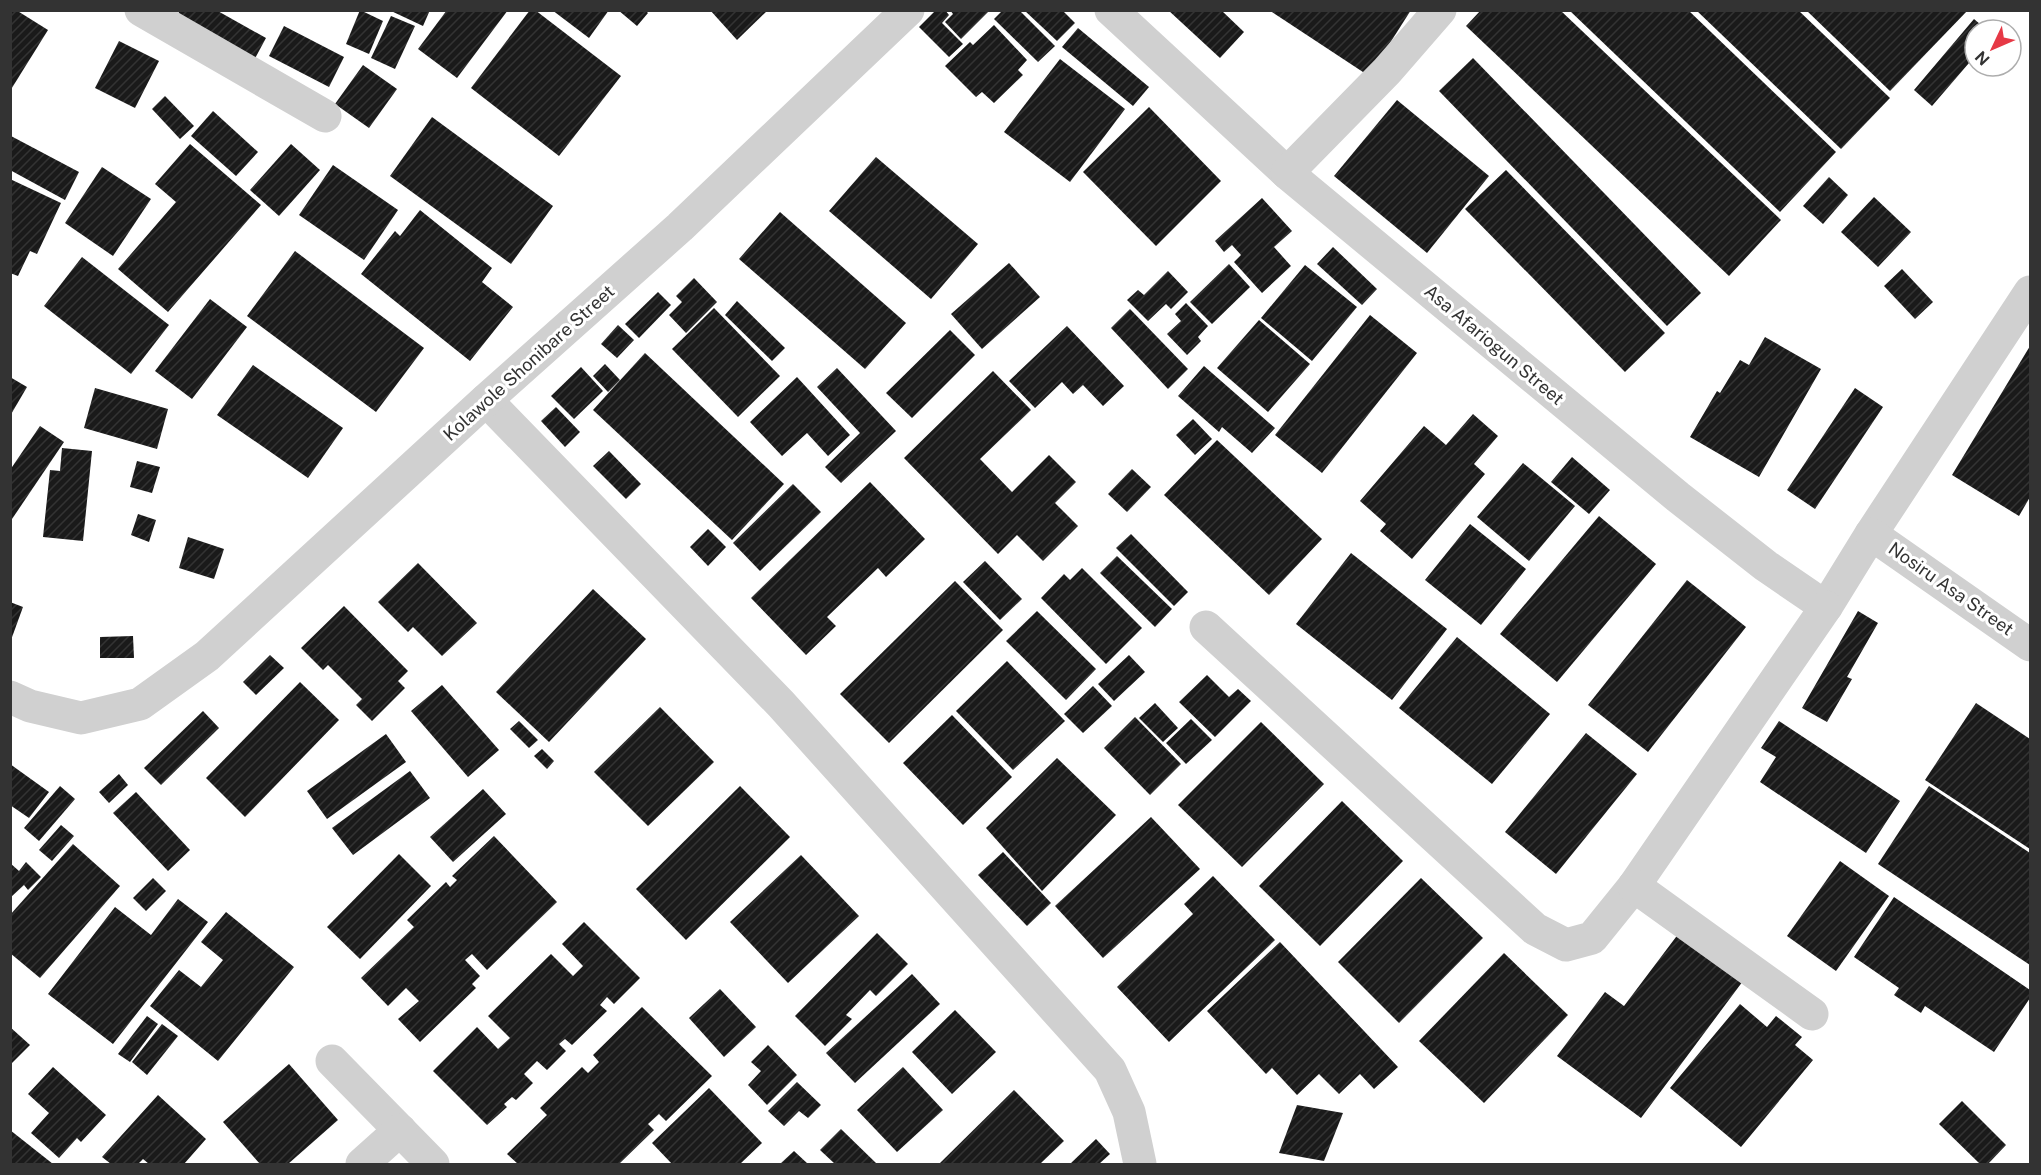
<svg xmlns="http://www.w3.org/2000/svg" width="2041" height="1175" font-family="'Public Sans',sans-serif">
	<defs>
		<pattern id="building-hatch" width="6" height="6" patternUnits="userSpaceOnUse" patternTransform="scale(1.5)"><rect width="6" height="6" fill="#1a1a1a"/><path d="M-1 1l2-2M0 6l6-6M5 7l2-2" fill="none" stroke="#333"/></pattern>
	</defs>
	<rect width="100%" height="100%" fill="#fff"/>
	<g fill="url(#building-hatch)">
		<polygon points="10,10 16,10 48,30 10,91"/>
		<polygon points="180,10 216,10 266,38 253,62 175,20"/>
		<polygon points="360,10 383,21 369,54 346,44"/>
		<polygon points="389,10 430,10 423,26"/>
		<polygon points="447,10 508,10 457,78 418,49"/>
		<polygon points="530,10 535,10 621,76 559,156 471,88"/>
		<polygon points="552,10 609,10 589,38"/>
		<polygon points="618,10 645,10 648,13 637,26"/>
		<polygon points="710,10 768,10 737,40"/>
		<polygon points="936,10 945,10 949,15 942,23 963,44 949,57 919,27"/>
		<polygon points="950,10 990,10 961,39 945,22 953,14"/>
		<polygon points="1003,10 1019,10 1055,46 1038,62 994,19"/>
		<polygon points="1024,10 1062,10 1075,23 1057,41"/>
		<polygon points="1168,10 1221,10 1244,32 1220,58"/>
		<polygon points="1269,10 1411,10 1369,76"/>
		<polygon points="1481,10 1560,10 1781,220 1729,276 1466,26"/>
		<polygon points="1569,10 1688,10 1836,152 1780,212"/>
		<polygon points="1696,10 1798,10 1890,98 1841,149"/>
		<polygon points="1806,10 1968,10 1890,91"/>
		<polygon points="391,16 415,26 395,69 371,58"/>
		<polygon points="1974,19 1987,30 1975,30 1975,56 1932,106 1914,90"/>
		<polygon points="994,25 1027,60 1018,70 1023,75 994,103 982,92 976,97 945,66 970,42 973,45"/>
		<polygon points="284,26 344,57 329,87 269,56"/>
		<polygon points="1078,28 1149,87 1133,106 1062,47"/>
		<polygon points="119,41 159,61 135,108 95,88"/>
		<polygon points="1473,58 1701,293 1667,326 1439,91"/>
		<polygon points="1060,59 1125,109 1070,182 1004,132"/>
		<polygon points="363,65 397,89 369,128 335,104"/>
		<polygon points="165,96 194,126 180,139 152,109"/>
		<polygon points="1397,100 1489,176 1427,253 1334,176"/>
		<polygon points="1149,107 1221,181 1156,246 1083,172"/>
		<polygon points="213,111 258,152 236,176 191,136"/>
		<polygon points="432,117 553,206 511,264 390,176"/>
		<polygon points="11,136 79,172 65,200 10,170"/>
		<polygon points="190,144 261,205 168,312 118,269 176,202 155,184"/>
		<polygon points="291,144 320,170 279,216 250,190"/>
		<polygon points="876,157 978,244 931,299 829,211"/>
		<polygon points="333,165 398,210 364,260 299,215"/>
		<polygon points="102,167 151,199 113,256 65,223"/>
		<polygon points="1506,170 1665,333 1625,372 1465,209"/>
		<polygon points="1829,177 1848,195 1823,224 1803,206"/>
		<polygon points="10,179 61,203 37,254 30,251 18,276 10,273"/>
		<polygon points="1874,197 1911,232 1878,267 1841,232"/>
		<polygon points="1262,198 1292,231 1274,247 1291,266 1262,293 1234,262 1241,255 1232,245 1224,252 1215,241"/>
		<polygon points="420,210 492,268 482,282 513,307 470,361 361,274 395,231 400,236"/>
		<polygon points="780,212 906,323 865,369 739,259"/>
		<polygon points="1333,247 1377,289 1362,305 1317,264"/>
		<polygon points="295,251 424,348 376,412 247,316"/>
		<polygon points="82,257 169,325 131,374 44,306"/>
		<polygon points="1009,263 1040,297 982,349 951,314"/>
		<polygon points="1229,264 1250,287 1212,324 1190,302"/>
		<polygon points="1305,265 1357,307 1312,361 1261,318"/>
		<polygon points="1902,269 1933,302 1915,319 1884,286"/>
		<polygon points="1168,271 1188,292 1171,309 1166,304 1148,321 1127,300 1138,290 1144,295"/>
		<polygon points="694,278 717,302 686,333 669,315 682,302 676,296"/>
		<polygon points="658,292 671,305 639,338 625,324"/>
		<polygon points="210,299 247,327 192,399 155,371"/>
		<polygon points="737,301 785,348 772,361 725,315"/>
		<polygon points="1186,303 1208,326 1198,337 1201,341 1187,355 1167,334 1181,321 1175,314"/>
		<polygon points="714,308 780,376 738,417 672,349"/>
		<polygon points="1130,309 1188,369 1168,389 1111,328"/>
		<polygon points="1370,315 1417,353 1322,473 1275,435"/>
		<polygon points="1259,320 1310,364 1268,412 1217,368"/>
		<polygon points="618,325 634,340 617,358 601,344"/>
		<polygon points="1067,326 1124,386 1103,406 1083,385 1073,394 1062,382 1035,408 1009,381"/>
		<polygon points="950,330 975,355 912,418 886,393"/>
		<polygon points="1765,337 1821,369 1759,477 1690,437 1717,391 1720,393 1740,360 1749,365"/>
		<polygon points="2030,346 2030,497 2019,516 1952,475"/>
		<polygon points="645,353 784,484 732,540 593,410"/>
		<polygon points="605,364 620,380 608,392 593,376"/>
		<polygon points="253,365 343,428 308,478 217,415"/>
		<polygon points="1204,366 1275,428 1252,453 1222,427 1219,432 1178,396"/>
		<polygon points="581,367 603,391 574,419 551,396"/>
		<polygon points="837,368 896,431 841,483 825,467 860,433 817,387"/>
		<polygon points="993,371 1031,410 980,459 1012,492 1049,455 1076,482 1055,503 1078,526 1043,561 1017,535 998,554 904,458"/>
		<polygon points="10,377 27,387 10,416"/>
		<polygon points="797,377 850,435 828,456 807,433 782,456 750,422"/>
		<polygon points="95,388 168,409 157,449 84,428"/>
		<polygon points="1855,388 1883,407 1815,509 1787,490"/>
		<polygon points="556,407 580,432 565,447 541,421"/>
		<polygon points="1473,414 1498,436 1474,464 1485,474 1412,559 1380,531 1386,524 1360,501 1424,426 1446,445"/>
		<polygon points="1193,419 1212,439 1195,455 1176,435"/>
		<polygon points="40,426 64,442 10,522 10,470"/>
		<polygon points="1217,440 1322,539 1269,595 1164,495"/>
		<polygon points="62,448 92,451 83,541 43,537 50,470 60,471"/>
		<polygon points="609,451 641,484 626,499 593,466"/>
		<polygon points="1572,457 1610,490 1589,514 1551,482"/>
		<polygon points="137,461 160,467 152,493 130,487"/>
		<polygon points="1523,463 1575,506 1529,561 1477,517"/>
		<polygon points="1132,469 1151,487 1127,512 1108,494"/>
		<polygon points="870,482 925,539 886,577 878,568 827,617 836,626 806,655 751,598"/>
		<polygon points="793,484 821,512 760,571 733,543"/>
		<polygon points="138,514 156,520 149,542 131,535"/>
		<polygon points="1599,516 1656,564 1557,682 1500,634"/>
		<polygon points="1470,524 1526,569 1481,625 1425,580"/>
		<polygon points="708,529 726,547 708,566 690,547"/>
		<polygon points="1131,534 1188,592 1174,606 1116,548"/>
		<polygon points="188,537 224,549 214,579 179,568"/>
		<polygon points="1351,553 1447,629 1392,700 1296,624"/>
		<polygon points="1117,556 1172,609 1155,627 1100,573"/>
		<polygon points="985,561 1022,599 1000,620 963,582"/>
		<polygon points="418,563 477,623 442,656 413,627 408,632 378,602"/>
		<polygon points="1082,568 1142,628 1106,664 1041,598 1064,574 1070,580"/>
		<polygon points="1687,580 1746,627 1648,752 1588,705"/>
		<polygon points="955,581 1003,630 889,743 840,694"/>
		<polygon points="593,589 646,639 549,742 496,692"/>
		<polygon points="10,602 23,607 11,640 10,640"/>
		<polygon points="344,606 408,671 398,681 405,688 372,721 356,705 362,699 328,665 323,670 301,648"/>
		<polygon points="1037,611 1096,669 1066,700 1006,641"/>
		<polygon points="1858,611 1878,623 1847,677 1852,679 1827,722 1802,708"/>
		<polygon points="133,636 134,658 100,658 100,637"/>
		<polygon points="1457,637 1550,714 1492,784 1399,708"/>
		<polygon points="270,655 284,668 256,695 243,682"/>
		<polygon points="1129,655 1145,672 1114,701 1098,684"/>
		<polygon points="1007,661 1065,721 1013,770 956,711"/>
		<polygon points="1207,675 1229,697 1238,689 1251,701 1215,737 1179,702"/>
		<polygon points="300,682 339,720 245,817 206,778"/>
		<polygon points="442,685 499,750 468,777 411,711"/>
		<polygon points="1093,686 1112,706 1083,733 1064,714"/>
		<polygon points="1155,703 1178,728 1163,742 1139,718"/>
		<polygon points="1976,703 2030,739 2030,849 1925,780"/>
		<polygon points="660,707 714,762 648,826 594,772"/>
		<polygon points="203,711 219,728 161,785 144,768"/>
		<polygon points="952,715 1012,777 963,825 903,763"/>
		<polygon points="1135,717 1181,764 1150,795 1104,748"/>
		<polygon points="1191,719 1212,740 1186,764 1166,743"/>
		<polygon points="519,721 538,740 529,748 510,729"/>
		<polygon points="1779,721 1900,801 1866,853 1760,782 1776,757 1761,748"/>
		<polygon points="1261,722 1324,784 1242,867 1178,805"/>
		<polygon points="1586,733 1637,774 1556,874 1505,832"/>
		<polygon points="386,734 406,762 327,819 307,791"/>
		<polygon points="542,749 554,761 547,769 534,756"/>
		<polygon points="1057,758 1116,815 1042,891 986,828"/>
		<polygon points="10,764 49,792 29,818 10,805"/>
		<polygon points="410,771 430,798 353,855 332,828"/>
		<polygon points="119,774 128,785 109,803 99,792"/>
		<polygon points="60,786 75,799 39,841 24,828"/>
		<polygon points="740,786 790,837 686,940 636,889"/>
		<polygon points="1929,786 2030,853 2030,965 1878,864"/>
		<polygon points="483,789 506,814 453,862 430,837"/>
		<polygon points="136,792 190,850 168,871 113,813"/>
		<polygon points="1342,801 1403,861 1320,946 1259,886"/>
		<polygon points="1151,817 1200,869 1103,958 1055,906"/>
		<polygon points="61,825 74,836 52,861 39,850"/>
		<polygon points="494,836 557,902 487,970 472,954 465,960 480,976 472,984 476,988 420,1042 398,1019 419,1001 406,988 388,1006 361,978 414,927 407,920 446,882 450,887 457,880 452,876"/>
		<polygon points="73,844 120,886 40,978 10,953 10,915"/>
		<polygon points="1003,852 1051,903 1027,926 978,875"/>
		<polygon points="399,854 431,886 360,959 327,927"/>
		<polygon points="801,855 859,916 788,983 730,922"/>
		<polygon points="1840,861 1889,896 1836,971 1787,936"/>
		<polygon points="26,862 41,877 28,890 24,885 10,898 10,863 19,871"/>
		<polygon points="1213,876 1275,940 1169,1042 1117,987 1193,914 1184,904"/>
		<polygon points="153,878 166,891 146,911 133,898"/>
		<polygon points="1421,878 1483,938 1399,1023 1338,962"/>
		<polygon points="1894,897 2030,990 2030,998 1994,1052 1925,1006 1921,1013 1894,995 1899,988 1854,957"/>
		<polygon points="178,899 208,922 113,1044 48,994 115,907 151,935"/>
		<polygon points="226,912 294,967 218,1061 150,1006 179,970 201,987 223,960 201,942"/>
		<polygon points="584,922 640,978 614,1004 607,997 600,1005 607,1011 572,1045 565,1039 559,1044 566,1051 547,1070 537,1061 524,1074 533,1083 516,1100 512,1097 504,1104 507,1107 487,1125 433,1071 477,1027 498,1049 510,1038 488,1016 551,954 573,976 583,966 562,944"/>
		<polygon points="877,933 908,964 876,996 870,990 846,1015 852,1019 825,1046 795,1016"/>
		<polygon points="1679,933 1743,981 1641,1118 1557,1056 1605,992 1624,1006"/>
		<polygon points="1280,942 1398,1067 1374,1089 1360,1074 1339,1094 1319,1074 1297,1095 1272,1068 1266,1074 1207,1011"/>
		<polygon points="1504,953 1568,1015 1484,1103 1419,1041"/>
		<polygon points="912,974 940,1004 855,1083 826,1053"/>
		<polygon points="720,989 756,1027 724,1057 689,1018"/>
		<polygon points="1740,1004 1767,1027 1776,1016 1802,1037 1795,1045 1813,1060 1741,1147 1670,1088"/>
		<polygon points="642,1007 712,1076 666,1121 659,1114 648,1124 654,1130 619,1164 518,1164 507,1154 547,1115 540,1108 582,1067 588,1073 599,1062 593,1055"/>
		<polygon points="955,1010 996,1052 952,1094 912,1052"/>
		<polygon points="147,1016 158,1024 130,1062 118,1054"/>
		<polygon points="162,1024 178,1036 147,1075 132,1062"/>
		<polygon points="10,1027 30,1045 10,1065"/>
		<polygon points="768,1045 797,1075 767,1105 748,1085 761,1071 751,1062"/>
		<polygon points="289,1064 338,1120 288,1164 260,1164 223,1122"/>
		<polygon points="53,1067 106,1115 81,1142 77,1138 59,1158 31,1133 49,1113 28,1094"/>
		<polygon points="903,1067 943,1110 897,1152 857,1110"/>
		<polygon points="797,1082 821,1105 808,1118 799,1111 784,1126 768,1111"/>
		<polygon points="709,1088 762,1143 740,1164 672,1164 652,1143"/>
		<polygon points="1014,1090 1064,1141 1040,1164 939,1164"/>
		<polygon points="158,1095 206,1139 184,1164 149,1164 143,1159 138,1164 111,1164 102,1157"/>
		<polygon points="1962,1101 2006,1145 1988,1164 1980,1164 1939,1124"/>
		<polygon points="1297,1105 1343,1113 1324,1161 1279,1153"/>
		<polygon points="841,1129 877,1164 835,1164 820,1150"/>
		<polygon points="10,1130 53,1164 10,1164"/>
		<polygon points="1096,1139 1110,1154 1099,1164 1070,1164"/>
		<polygon points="794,1151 808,1164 780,1164"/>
	</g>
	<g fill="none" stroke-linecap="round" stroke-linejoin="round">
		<g stroke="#d0d0d0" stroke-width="33">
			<polyline points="141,10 325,116"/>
			<polyline points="1111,10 1287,173 1678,497 1766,566 1826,607 1871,534 2030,292"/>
			<polyline points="1287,173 1387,71 1440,10"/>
			<polyline points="486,400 781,704 1110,1070 1129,1112 1140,1164"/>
			<polyline points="1871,534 2030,645"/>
			<polyline points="1206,627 1535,929 1566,945 1592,938 1634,886 1826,607"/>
			<polyline points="10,697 30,706 81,718 140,704 207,656 486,400 680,227 908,10"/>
			<polyline points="1634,886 1812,1014"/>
			<polyline points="332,1061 433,1164"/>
			<polyline points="362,1164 400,1130"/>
		</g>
	</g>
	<g text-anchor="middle" stroke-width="6" stroke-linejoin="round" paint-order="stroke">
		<g font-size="18" fill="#333" stroke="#fff">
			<text transform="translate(1494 345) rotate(40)" y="6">Asa Afariogun Street</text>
			<text transform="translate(529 363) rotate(-42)" y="6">Kolawole Shonibare Street</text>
			<text transform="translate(1951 589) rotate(35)" y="6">Nosiru Asa Street</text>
		</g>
	</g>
	<rect width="2041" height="1175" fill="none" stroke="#333333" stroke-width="24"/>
	<g transform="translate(1993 48) rotate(226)"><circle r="28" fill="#ffffff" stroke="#adadad" stroke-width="1.5"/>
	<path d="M0-4.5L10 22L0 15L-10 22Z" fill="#e63946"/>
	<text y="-9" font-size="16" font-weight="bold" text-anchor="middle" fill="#333333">N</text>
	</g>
</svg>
